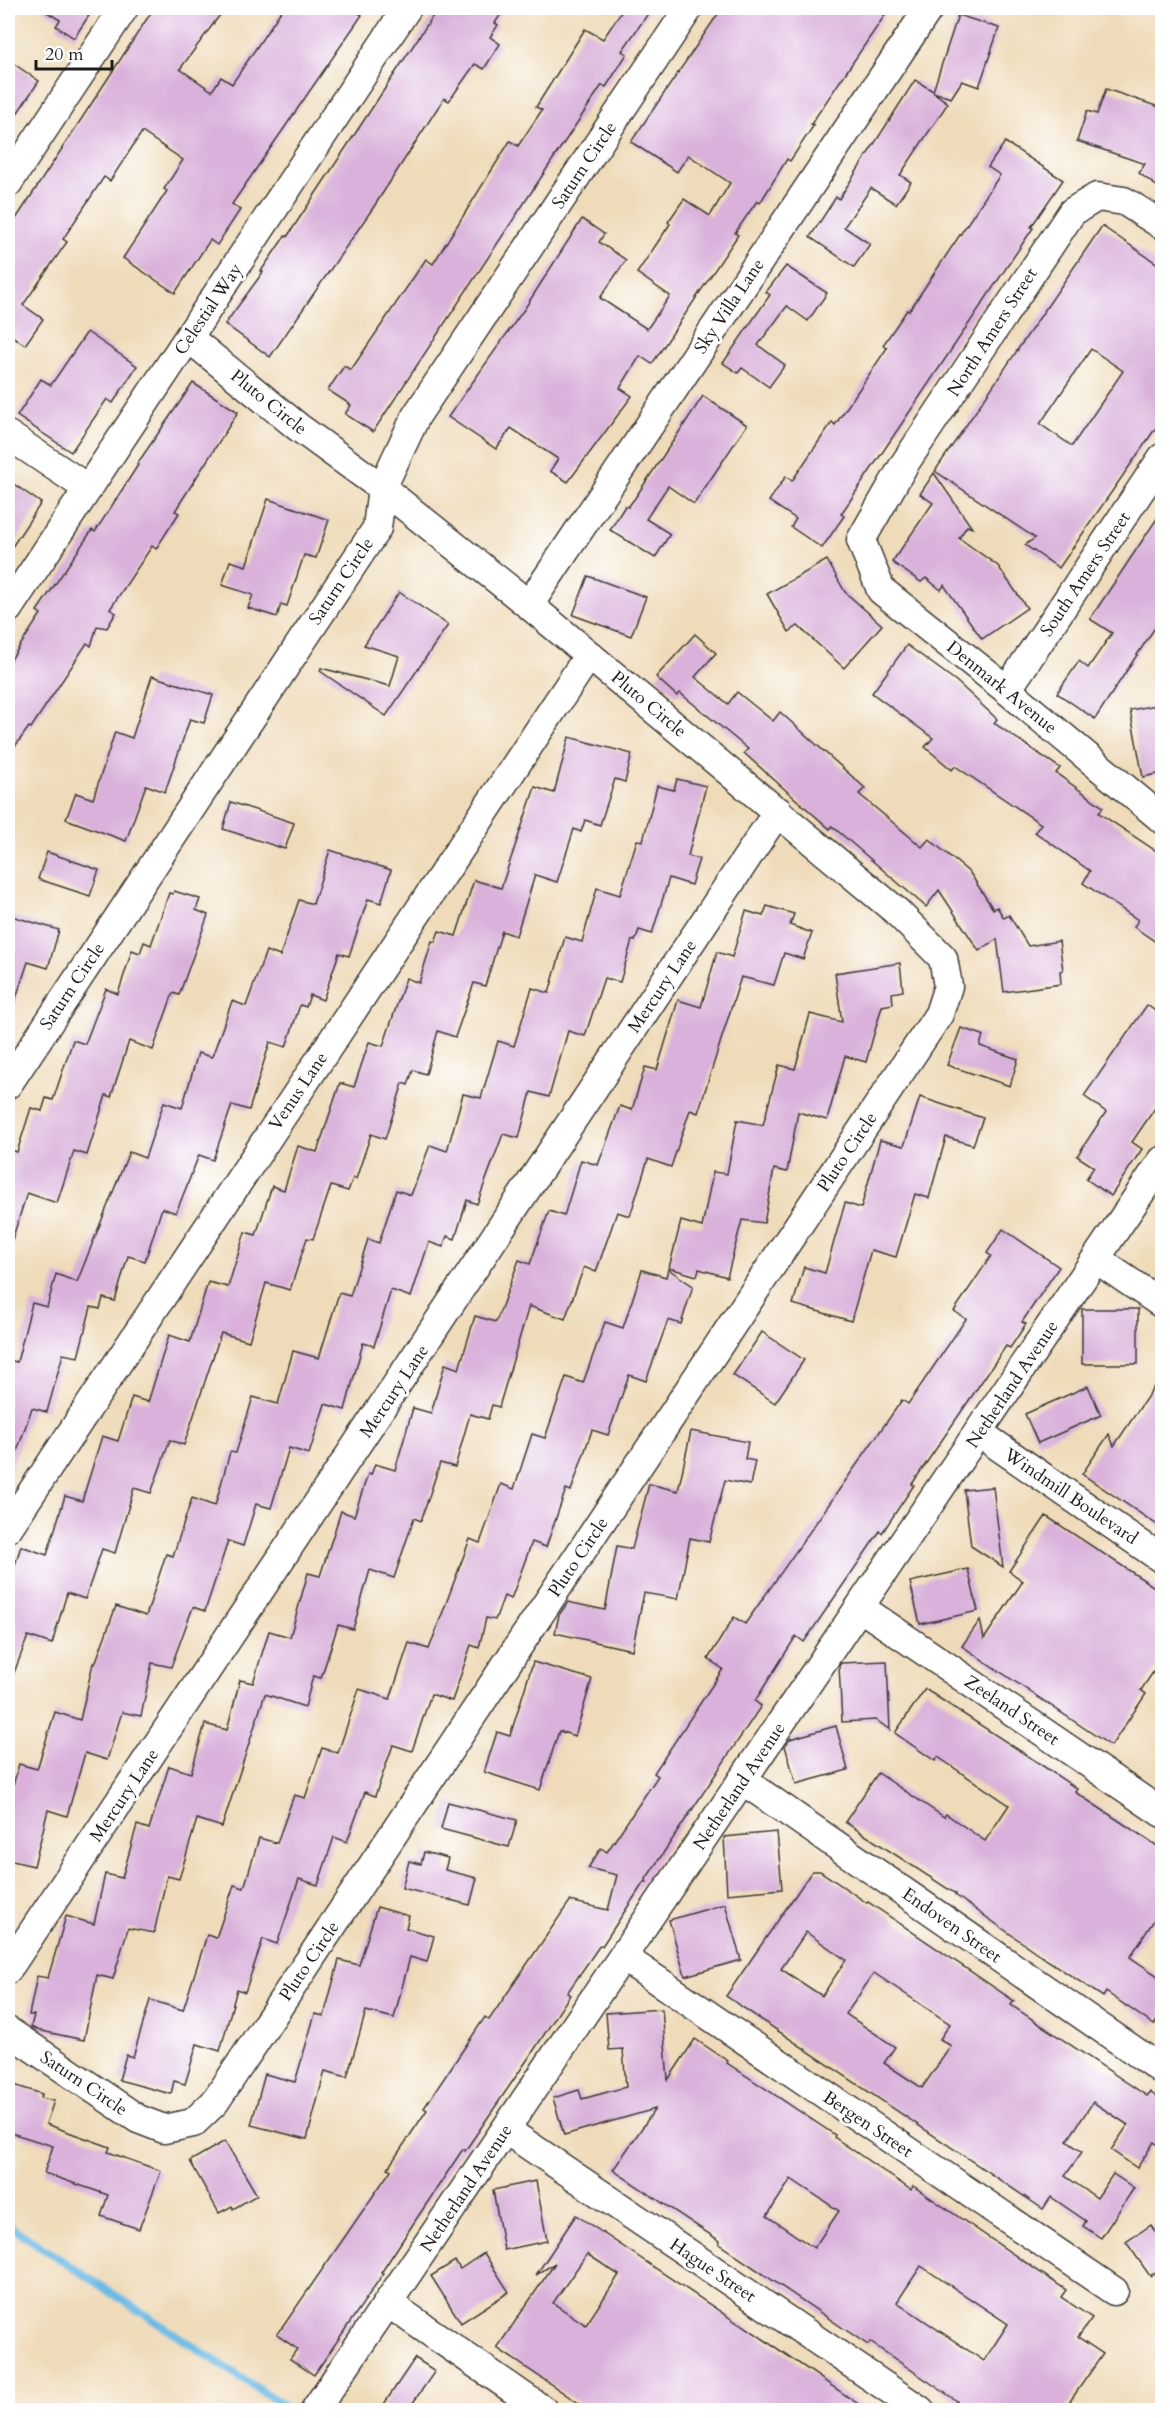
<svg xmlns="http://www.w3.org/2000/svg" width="1170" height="2418" font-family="Cardo,serif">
	<rect width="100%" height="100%" fill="#fff"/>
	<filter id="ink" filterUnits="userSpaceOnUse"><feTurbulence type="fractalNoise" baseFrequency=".0167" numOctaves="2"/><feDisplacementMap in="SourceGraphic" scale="12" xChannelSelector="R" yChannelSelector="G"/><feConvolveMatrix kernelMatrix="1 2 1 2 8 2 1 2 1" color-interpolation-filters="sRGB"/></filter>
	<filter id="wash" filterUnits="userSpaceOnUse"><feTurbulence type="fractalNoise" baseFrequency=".008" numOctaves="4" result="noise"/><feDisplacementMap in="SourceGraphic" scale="24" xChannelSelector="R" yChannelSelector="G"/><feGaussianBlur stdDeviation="1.35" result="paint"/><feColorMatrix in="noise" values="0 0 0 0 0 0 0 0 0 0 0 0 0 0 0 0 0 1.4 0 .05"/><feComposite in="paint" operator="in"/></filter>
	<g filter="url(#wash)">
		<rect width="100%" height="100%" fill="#efdbba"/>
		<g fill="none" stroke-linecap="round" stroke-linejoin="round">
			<polyline stroke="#69bae4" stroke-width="8" points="8,2225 286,2407"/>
		</g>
		<g id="blocks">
			<g fill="#d9b1da" fill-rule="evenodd">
				<polygon points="40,8 94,8 74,38 56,26 60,20"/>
				<polygon points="154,8 225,8 180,69 212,91 221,77 232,84 283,8 351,8 362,15 232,204 240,210 217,245 210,240 175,293 123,258 167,191 164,189 183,160 142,132 110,181 104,177 63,239 67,242 23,305 43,319 25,345 8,333 8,231"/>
				<polygon points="438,8 505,8 495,23 498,25 490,37 500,44 484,69 475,64 449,101 444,98 375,205 270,357 225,324 263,272 261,271 285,236 287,237"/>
				<polygon points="624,8 652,8 622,51 627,54 606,87 602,85 373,432 345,414 351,405 328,390 344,366 351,370 426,259 433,264 510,141 518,146 542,110 536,107 585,29 603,39"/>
				<polygon points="722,8 874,8 885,15 811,124 814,125 790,161 787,159 760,203 757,201 735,233 738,235 652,364 640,356 620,388 632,396 568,482 550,471 558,459 511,428 496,449 448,417 525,308 582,219 604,234 599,242 626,260 600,298 647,329 670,296 637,273 670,224 668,222 684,199 710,216 730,183 688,155 677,172 631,142"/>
				<polygon points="958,15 999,28 979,87 962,81 951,98 933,92 948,103 900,175 911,182 896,204 871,188 844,227 870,244 854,267 810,237 836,197 839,199 915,80 933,91"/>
				<polygon points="8,60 39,81 8,127"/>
				<polygon points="1106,89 1162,108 1162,190 1139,173 1145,164 1077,141 1087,111 1097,114"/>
				<polygon points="1005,142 1063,180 1031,227 1033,228 841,514 844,516 822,548 791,527 796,519 769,501 786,476 792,481 832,422 835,425 887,348 883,345 907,310 909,311 1000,175 988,167"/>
				<path d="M1102,226L1162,267V419L1059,568L1025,545L1035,538L935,471ZM1091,349L1123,371L1072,446L1040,424Z"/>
				<polygon points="786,266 827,293 808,321 787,306 758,345 785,365 769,387 742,368 738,373 723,363 770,295 766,292"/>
				<polygon points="87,332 137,366 113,403 107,399 71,452 17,416 41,379 51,385"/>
				<polygon points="193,383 238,412 175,511 179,513 156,549 152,546 110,609 116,613 107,628 97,626 91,646 87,643 31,728 29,727 8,756 8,664 41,614 37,611 92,530 95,532 138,465 137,464"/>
				<polygon points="703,396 747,425 694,504 668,486 646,519 670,534 655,558 610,530 625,506 628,507 635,498"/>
				<polygon points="934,473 972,528 967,526 959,538 998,566 1027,608 982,639 944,585 941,590 926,578 921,582 892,562 933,503 920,494"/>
				<polygon points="8,480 41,503 8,553"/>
				<polygon points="268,499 329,520 316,558 304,555 287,606 281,604 277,617 248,608 253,595 222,585 230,561 246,566"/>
				<polygon points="1162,511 1162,617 1095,719 1057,693 1079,661 1088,668 1112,633 1090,619"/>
				<polygon points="827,560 845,592 882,625 844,668 798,626 789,632 767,594"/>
				<polygon points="588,576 646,597 631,636 573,615"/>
				<polygon points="399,592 448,625 386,716 320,671 321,668 390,686 399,656 364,645"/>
				<polygon points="695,634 716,653 695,677 728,704 737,692 773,721 780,712 865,788 859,794 922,847 929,839 970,873 993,909 997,907 1004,918 1009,915 1028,946 1059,941 1063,970 1060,971 1061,984 1004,992 997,939 979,951 939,890 926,907 832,826 830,829 790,794 744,753 748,749 680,693 677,696 656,677"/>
				<polygon points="907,645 956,681 997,719 994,723 1060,768 1056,773 1103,807 1099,813 1162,855 1162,946 1134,927 1138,920 1083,883 1090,871 1035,832 1041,824 955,766 952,770 925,747 933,738 872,693"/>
				<polygon points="152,676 213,695 204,723 190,719 165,792 146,785 126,841 66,819 76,793 93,799 115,732 132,738"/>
				<polygon points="1162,704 1162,773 1143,777 1130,710"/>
				<polygon points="569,737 632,754 625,782 615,779 600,825 585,820 581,832 574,829 557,882 535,875 516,936 502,931 485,986 474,983 455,1037 438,1031 426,1074 413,1070 408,1085 403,1083 385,1139 371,1134 356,1179 353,1178 348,1191 331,1186 313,1239 307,1238 290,1290 266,1283 249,1341 221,1333 184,1445 170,1440 151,1493 134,1488 115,1553 102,1549 85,1599 67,1593 52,1644 28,1636 9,1686 8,1686 8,1587 21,1546 47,1555 65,1496 82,1501 102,1436 118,1441 132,1397 148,1402 169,1335 190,1342 208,1282 228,1287 245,1232 256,1235 272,1186 284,1190 298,1146 317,1152 340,1083 354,1087 369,1042 383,1046 406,978 419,983 432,941 435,942 439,931 456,936 474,880 501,888 535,787 554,793"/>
				<polygon points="677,779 706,786 688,856 699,859 691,885 669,878 652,934 639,930 635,941 632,940 620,982 604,978 585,1036 568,1031 549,1097 531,1092 519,1138 503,1134 477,1204 467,1200 455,1239 447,1236 443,1247 429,1242 411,1297 391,1290 374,1346 363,1343 345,1410 325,1404 309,1454 289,1448 271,1508 256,1504 243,1546 228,1541 205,1611 193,1607 171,1667 152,1663 141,1716 122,1712 107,1760 85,1753 67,1816 48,1810 34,1866 8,1860 8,1804 19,1764 37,1769 55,1712 80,1720 93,1663 95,1664 116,1606 146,1616 166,1554 173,1556 192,1498 215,1506 230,1452 236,1453 253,1397 278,1404 293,1351 319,1358 339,1293 350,1296 368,1239 379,1243 396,1190 411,1195 430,1145 447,1151 463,1094 481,1098 498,1041 514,1046 532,988 549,993 565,937 582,942 597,888 620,895 637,840 643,841 657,786 674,790"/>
				<polygon points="231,802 294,823 285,849 223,829"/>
				<polygon points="330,850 391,870 381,903 368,899 349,956 339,953 323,1000 310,995 306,1007 300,1005 286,1047 270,1042 249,1110 232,1105 213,1160 199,1155 176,1213 162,1208 145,1261 128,1256 115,1301 103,1298 100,1309 91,1307 78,1357 63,1354 47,1412 32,1408 11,1469 8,1468 8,1360 17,1362 32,1303 47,1307 56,1274 77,1282 129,1152 145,1158 164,1102 182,1108 198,1053 212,1057 232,1001 246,1006 266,951 280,956 299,900 313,904"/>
				<polygon points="47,852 99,870 90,896 38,879"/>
				<polygon points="174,891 200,899 196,910 208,915 179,995 173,993 153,1050 129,1041 111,1097 106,1095 87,1155 74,1151 57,1203 27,1193 12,1240 8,1239 8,1149 17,1152 31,1108 42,1111 46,1098 53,1100 73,1040 85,1044 106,989 118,994 132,950 140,953 144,942 151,945 169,893 173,894"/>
				<polygon points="767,906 794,914 790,925 812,933 803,959 784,953 774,985 741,977 698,1113 690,1110 671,1167 648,1159 630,1216 617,1212 596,1272 584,1267 565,1319 529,1306 499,1407 492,1405 488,1419 470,1414 455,1467 440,1463 421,1521 414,1518 394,1578 370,1570 353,1629 338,1625 321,1678 313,1676 305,1707 265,1694 222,1827 197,1819 179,1879 167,1876 154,1933 128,1928 113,1979 97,1975 84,2040 37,2030 31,2027 34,2015 29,2015 37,1976 48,1978 66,1916 94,1924 105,1874 122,1878 137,1825 149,1829 169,1766 191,1773 205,1724 227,1730 240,1680 253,1683 269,1631 290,1637 308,1573 320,1576 341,1511 354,1516 368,1474 371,1475 375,1464 395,1470 413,1408 431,1413 445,1364 459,1369 475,1316 496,1322 519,1260 530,1264 549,1211 564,1216 581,1160 598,1165 620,1106 632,1110 645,1067 657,1070 678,1000 701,1007 717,952 732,957 746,911 763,916"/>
				<polygon points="8,915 59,930 48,968 28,962 11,1013 8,1012"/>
				<polygon points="900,963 903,991 892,993 893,1004 882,1006 866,1062 845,1056 827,1120 798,1112 787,1172 774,1169 764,1223 742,1220 727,1277 699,1269 697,1276 669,1268 681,1221 702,1227 713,1172 727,1174 737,1120 763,1125 779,1065 795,1069 810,1014 842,1022 835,973"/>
				<polygon points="1147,1005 1162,1016 1162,1098 1132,1142 1142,1149 1111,1196 1086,1179 1094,1167 1077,1156 1106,1112 1084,1096"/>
				<polygon points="961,1028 983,1035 980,1046 1018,1059 1010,1086 947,1065"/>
				<polygon points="920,1097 983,1118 973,1145 946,1137 929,1198 915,1194 896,1257 871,1250 851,1321 793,1304 804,1267 825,1273 845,1203 861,1208 880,1140 904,1146"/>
				<polygon points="1003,1229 1059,1267 1022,1322 1026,1324 1010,1348 1006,1346 912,1484 914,1485 882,1533 880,1531 804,1642 796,1636 755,1701 761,1706 646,1879 647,1883 644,1882 602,1946 600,1945 567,1993 570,1995 534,2050 465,2151 463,2149 419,2215 381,2273 383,2274 314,2375 290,2359 297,2349 277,2335 391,2170 388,2168 427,2110 424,2108 485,2017 489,2020 570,1901 608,1910 617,1875 588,1868 601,1848 607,1852 658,1776 654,1773 723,1669 708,1659 734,1617 745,1624 902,1400 908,1404 966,1319 954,1311 991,1256 987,1253"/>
				<polygon points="668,1269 693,1286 681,1324 668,1320 646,1381 629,1375 608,1435 592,1430 571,1491 566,1489 546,1547 532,1542 511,1599 504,1596 495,1620 486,1618 479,1648 471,1645 452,1701 431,1694 412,1751 393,1745 375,1796 365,1792 347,1842 334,1837 318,1885 299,1879 277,1944 263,1939 245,1992 237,1989 220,2051 197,2044 185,2084 174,2081 171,2094 119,2080 126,2055 133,2057 150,2000 183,2010 207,1935 216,1938 234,1885 244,1888 259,1838 277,1843 294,1795 305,1798 322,1748 338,1753 359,1689 390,1699 409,1643 429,1649 470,1539 480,1543 501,1484 514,1489 532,1434 545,1438 566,1377 583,1383 605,1322 623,1328 642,1270 666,1277"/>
				<rect x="1082" y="1309" width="56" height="55"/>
				<polygon points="762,1332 804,1360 775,1403 733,1375"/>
				<polygon points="1162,1375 1162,1528 1082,1474 1109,1434 1114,1446"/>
				<polygon points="1088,1386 1101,1415 1038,1443 1025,1414"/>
				<polygon points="691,1431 748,1442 745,1459 755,1461 750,1485 725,1480 709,1542 690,1538 678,1599 644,1593 632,1650 555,1633 559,1615 568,1602 605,1610 617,1546 632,1549 649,1484 678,1491"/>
				<polygon points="993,1487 1003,1567 971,1546 964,1490"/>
				<polygon points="1046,1516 1162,1592 1162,1659 1141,1690 1146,1694 1111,1746 962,1646 980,1620 984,1639 1023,1581 1009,1571"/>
				<polygon points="968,1569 978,1611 920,1624 910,1582"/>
				<polygon points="887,1661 890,1730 876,1720 842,1722 839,1666 841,1663"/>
				<polygon points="533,1662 592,1679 575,1736 559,1731 540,1790 484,1772 497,1732 510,1736"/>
				<polygon points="925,1689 1037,1762 1077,1789 1075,1792 1162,1849 1162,1908 1130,1957 1162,1979 1162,2013 1154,2025 1106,1992 1103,1997 1047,1960 955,1895 956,1894 845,1822 878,1773 944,1817 946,1814 985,1841 1009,1805 938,1757 935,1761 895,1733"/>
				<polygon points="836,1726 848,1770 796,1784 785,1746 790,1739"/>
				<polygon points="448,1802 517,1820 509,1847 441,1829"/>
				<polygon points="777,1832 782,1889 727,1894 724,1837"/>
				<polygon points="424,1852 448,1858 445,1870 477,1878 470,1905 402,1888 409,1861 421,1864"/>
				<path d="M812,1871H820L867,1903L868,1902L1014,2001L1011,2005L1147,2096L1150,2092L1162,2101V2148L1154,2142L1137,2168L1111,2150L1128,2125L1093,2102L1067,2141L1082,2152L1065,2176L1097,2198L1113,2174L1134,2188L1101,2238L1083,2226L1086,2221L1051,2197L1043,2209L726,1996ZM806,1932L846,1960L822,1996L781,1969ZM874,1973L950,2024L940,2039L951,2046L922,2088L884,2063L895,2047L846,2014Z"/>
				<polygon points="725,1904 741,1960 685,1976 669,1920"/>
				<polygon points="377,1907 409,1916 406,1928 434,1936 427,1962 410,1957 394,2018 366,2011 347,2077 325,2071 307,2139 251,2125 265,2074 295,2082 315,2014 324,2016 339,1960 359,1965"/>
				<path d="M662,2009L668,2080L695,2039L728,2061L727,2063L835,2135L834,2137L911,2190L913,2186L1066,2290L1061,2297L1092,2318L1078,2337L1103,2354L1064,2410H965L955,2403L957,2401L870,2342L868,2345L719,2244L720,2241L613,2170L655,2109L564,2135L553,2098L579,2090L582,2099L626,2087L623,2049L609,2050L606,2013ZM791,2179L839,2211L814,2248L767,2216ZM921,2266L1008,2324L984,2361L897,2302Z"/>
				<polygon points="8,2083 42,2094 41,2098 54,2101 46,2124 110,2147 108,2152 161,2171 139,2229 101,2216 108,2195 44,2173 53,2146 8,2132"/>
				<polygon points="225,2141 257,2195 233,2209 232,2206 219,2213 190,2161"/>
				<polygon points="536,2181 547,2241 504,2250 493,2190"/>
				<path d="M576,2215L739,2324L740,2323L867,2410H589L497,2348L555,2263L536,2275ZM587,2254L619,2275L586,2325L553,2303Z"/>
				<polygon points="1151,2225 1162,2243 1162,2267 1150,2276 1126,2242"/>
				<polygon points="484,2253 509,2292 461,2323 431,2276 455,2261 460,2269"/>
				<polygon points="415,2358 435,2371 408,2410 380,2410"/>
			</g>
		</g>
	</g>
	<g filter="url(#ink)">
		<use href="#blocks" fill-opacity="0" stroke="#3c3934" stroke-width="1.5"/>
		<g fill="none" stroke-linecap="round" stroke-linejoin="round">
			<defs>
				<g id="minor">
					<polyline points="8,183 124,8"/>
					<polyline points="1162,225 1124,201 1097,197 1072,212 905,463 861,540 881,590 1007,690 1162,819"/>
					<polyline points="8,435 87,488"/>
					<polyline points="529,605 929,8"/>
					<polyline points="8,609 407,8"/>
					<polyline points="1007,690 1162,458"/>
					<polyline points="8,1084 377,528 382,488 416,416 689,8"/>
					<polyline points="1096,1259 1162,1304"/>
					<polyline points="979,1433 1162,1559"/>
					<polyline points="8,1528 589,655"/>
					<polyline points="861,1608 1162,1813"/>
					<polyline points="742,1780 1162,2070"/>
					<polyline points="623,1957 1114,2291"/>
					<polyline points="8,1969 778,811"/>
					<polyline points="8,2031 138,2119 164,2129 193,2123 215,2102 939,1014 948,986 943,958 896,911 529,605 382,488 298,427 189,338"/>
					<polyline points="506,2130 920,2410"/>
					<polyline points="388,2303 543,2410"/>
					<polyline points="315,2410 1162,1161"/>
				</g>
			</defs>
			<use href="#minor" stroke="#3c3934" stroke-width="31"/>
			<use href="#minor" stroke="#fff" stroke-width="28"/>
		</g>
	</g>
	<g text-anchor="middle" stroke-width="6" stroke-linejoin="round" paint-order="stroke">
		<g font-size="18" fill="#1c1c1c" stroke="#fff">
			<text transform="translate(584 165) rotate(-56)" y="6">Saturn Circle</text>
			<text transform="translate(729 306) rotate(-56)" y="6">Sky Villa Lane</text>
			<text transform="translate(208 309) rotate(-56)" y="6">Celestial Way</text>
			<text transform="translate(992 332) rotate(-57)" y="6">North Amers Street</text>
			<text transform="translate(269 402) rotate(39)" y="6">Pluto Circle</text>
			<text transform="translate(1085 574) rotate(-56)" y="6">South Amers Street</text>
			<text transform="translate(341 581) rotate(-56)" y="6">Saturn Circle</text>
			<text transform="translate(1002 687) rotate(39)" y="6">Denmark Avenue</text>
			<text transform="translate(649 704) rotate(40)" y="6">Pluto Circle</text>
			<text transform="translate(72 986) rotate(-56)" y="6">Saturn Circle</text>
			<text transform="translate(662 986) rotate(-56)" y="6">Mercury Lane</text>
			<text transform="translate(298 1091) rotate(-56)" y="6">Venus Lane</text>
			<text transform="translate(847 1152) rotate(-56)" y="6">Pluto Circle</text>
			<text transform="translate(1012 1384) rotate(-56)" y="6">Netherland Avenue</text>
			<text transform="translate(394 1391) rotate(-56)" y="6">Mercury Lane</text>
			<text transform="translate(1071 1496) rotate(34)" y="6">Windmill Boulevard</text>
			<text transform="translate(578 1557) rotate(-56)" y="6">Pluto Circle</text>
			<text transform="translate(1012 1710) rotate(34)" y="6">Zeeland Street</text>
			<text transform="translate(739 1786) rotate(-56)" y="6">Netherland Avenue</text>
			<text transform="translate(124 1795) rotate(-56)" y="6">Mercury Lane</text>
			<text transform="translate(952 1925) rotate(35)" y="6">Endoven Street</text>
			<text transform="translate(309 1961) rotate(-56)" y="6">Pluto Circle</text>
			<text transform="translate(84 2083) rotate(34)" y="6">Saturn Circle</text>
			<text transform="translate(868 2124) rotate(34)" y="6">Bergen Street</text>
			<text transform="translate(466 2188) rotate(-56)" y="6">Netherland Avenue</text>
			<text transform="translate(713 2270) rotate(34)" y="6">Hague Street</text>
		</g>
	</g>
	<rect width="1170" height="2418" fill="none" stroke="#fff" stroke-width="30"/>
	<path d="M36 60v9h76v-9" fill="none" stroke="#1c1c1c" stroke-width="3"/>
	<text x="45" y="60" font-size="18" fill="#1c1c1c" stroke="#ffffff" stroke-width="4.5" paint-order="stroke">20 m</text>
</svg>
